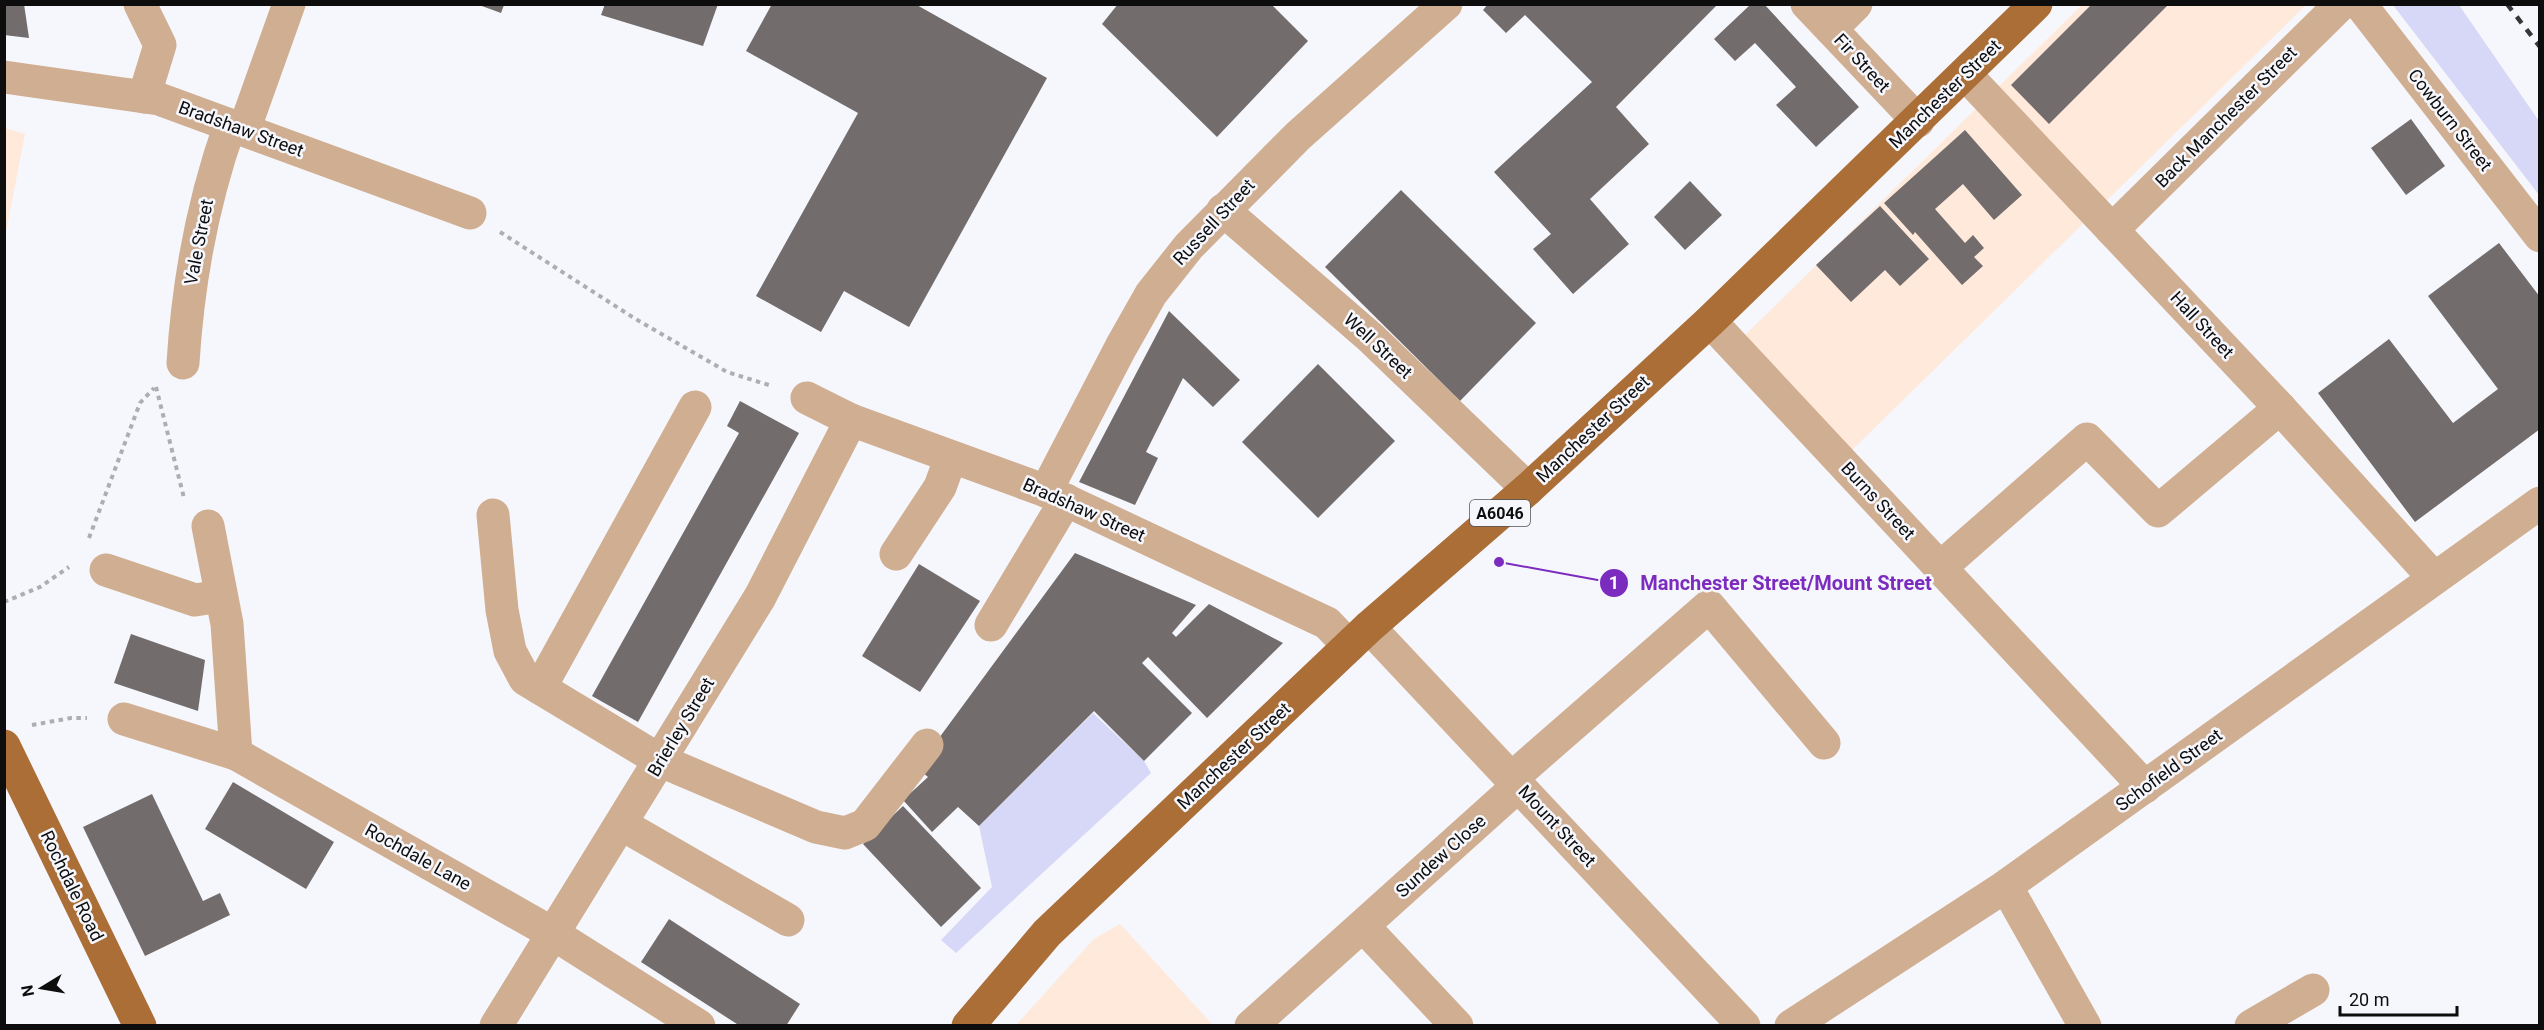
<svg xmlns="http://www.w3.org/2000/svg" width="2544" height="1030" font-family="Roboto,sans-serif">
	<rect width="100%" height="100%" fill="#f6f7fc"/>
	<g fill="#fee9db">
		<polygon points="2082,5 2306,5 1847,455 1739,341"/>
		<polygon points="5,128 25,134 5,237 4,128"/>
		<polygon points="1120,924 1213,1025 1016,1025 1094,939"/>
	</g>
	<g fill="#d7d8f7">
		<polygon points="2393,5 2459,5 2539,121 2539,195"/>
		<polygon points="1093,713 1144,761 1151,773 956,953 941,940 992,887 979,826"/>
	</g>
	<g fill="#726c6c">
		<polygon points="4,4 24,4 29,38 4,35"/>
		<polygon points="605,4 718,4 703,46 601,15"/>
		<polygon points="772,4 915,4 1047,78 909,327 844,291 821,332 756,296 858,113 746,51"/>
		<polygon points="1118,4 1271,4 1308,41 1217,137 1102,24"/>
		<polygon points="1488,4 1718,4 1616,107 1649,144 1590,199 1629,244 1573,294 1533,249 1551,234 1494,172 1592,82 1525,15 1506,33 1483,10"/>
		<polygon points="1751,4 1764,4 1859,107 1816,147 1776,105 1796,87 1755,43 1735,61 1714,39"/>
		<polygon points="2092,4 2169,4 2049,124 2011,85"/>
		<polygon points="479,5 504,5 501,13"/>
		<polygon points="2411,119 2445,166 2406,195 2371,148"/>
		<polygon points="1965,130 2022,195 1994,220 1963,184 1935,209 1965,243 1973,235 1984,248 1974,257 1983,266 1962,285 1915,232 1913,235 1884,203"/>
		<polygon points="1690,181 1722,215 1685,250 1654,217"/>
		<polygon points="1401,190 1536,323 1460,401 1325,267"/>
		<polygon points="1880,206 1929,259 1900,286 1885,270 1851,302 1816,265"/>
		<polygon points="2499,243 2540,297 2540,429 2415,522 2318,393 2389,339 2453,423 2498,389 2428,296"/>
		<polygon points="1169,311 1240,380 1213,407 1183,378 1146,452 1158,458 1135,505 1079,482"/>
		<polygon points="1318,364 1395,441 1318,518 1242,442"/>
		<polygon points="740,401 799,433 638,722 592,696 739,433 727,426"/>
		<polygon points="1075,553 1196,605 1172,633 1176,637 1209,604 1283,643 1207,718 1148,657 1142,663 1192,713 1144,761 1094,711 979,826 958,807 932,832 903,800 928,777 917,768"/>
		<polygon points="919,564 980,601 920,692 862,656"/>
		<polygon points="131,634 205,660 198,711 114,683"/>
		<polygon points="233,782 334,842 306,889 205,829"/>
		<polygon points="152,794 203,901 220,893 230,915 145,956 83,827"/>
		<polygon points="903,806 981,888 941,927 863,844"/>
		<polygon points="669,919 800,1004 786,1026 740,1026 641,962"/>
	</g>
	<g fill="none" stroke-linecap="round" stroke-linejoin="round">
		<g stroke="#aeaeb2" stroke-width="4" stroke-dasharray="4.5 4.5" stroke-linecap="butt">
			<polyline points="500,232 634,318 727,372 772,386"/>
			<polyline points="156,387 184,498"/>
			<polyline points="89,538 140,403 154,388"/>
			<polyline points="4,602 40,587 69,567"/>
			<polyline points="32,725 71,718 87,718"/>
		</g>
		<g stroke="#d0ae92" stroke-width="33">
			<polyline points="140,4 160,45 144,97"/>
			<polyline points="1807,4 1918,121"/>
			<polyline points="2360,4 2540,236"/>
			<polyline points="1831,29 1856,4"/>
			<polyline points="1966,75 2280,408 2434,578"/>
			<polyline points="4,77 159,99 470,213"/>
			<polyline points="244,130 289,4"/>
			<polyline points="1223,210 1371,338 1528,489"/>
			<polyline points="2112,230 2341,4"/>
			<polyline points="1710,321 2145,787"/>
			<path d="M183,363C188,282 203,201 230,125"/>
			<polyline points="807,398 851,420 1046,491 1327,623 1349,646"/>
			<polyline points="1046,491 1121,347 1151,294 1189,246 1298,136 1446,4"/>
			<polyline points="493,515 502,610 510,651 525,679 661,761 816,827 845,833 865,825 927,745"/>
			<polyline points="208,526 227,624 236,754"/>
			<polyline points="896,554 940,487 951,457"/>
			<polyline points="1941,567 2087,439 2158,511 2280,408"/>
			<polyline points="106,570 195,600 221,596"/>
			<polyline points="991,625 1066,500"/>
			<polyline points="1369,627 1744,1026"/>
			<polyline points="540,688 695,407"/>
			<polyline points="124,719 236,754 552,933 699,1026"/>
			<polyline points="1512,778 1709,606 1824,743"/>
			<polyline points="621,824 788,920"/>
			<polyline points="2006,886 2085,1026"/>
			<polyline points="1364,927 1457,1026"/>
			<polyline points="496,1026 760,597 851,420"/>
			<polyline points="1251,1026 1519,785"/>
			<polyline points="1791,1026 2006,886 2540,503"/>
			<polyline points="2251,1026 2313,990"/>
		</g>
		<g stroke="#ab6e37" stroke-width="33">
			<polyline points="4,746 140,1026"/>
			<polyline points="968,1026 1047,933 1369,627 1528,489 1710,321 2036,4"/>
		</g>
		<polyline stroke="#363638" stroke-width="4.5" stroke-dasharray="8 8" stroke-linecap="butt" points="2507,4 2540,47"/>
	</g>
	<g text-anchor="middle" stroke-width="5" stroke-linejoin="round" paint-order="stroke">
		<rect fill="#f6f7fc" stroke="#535355" stroke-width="1.5" x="1470" y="500" width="60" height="26" rx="4.5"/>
		<g font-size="16" font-weight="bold" fill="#0d0d0e">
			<text x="1500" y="519">A6046</text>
		</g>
		<g font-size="18" fill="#0d0d0e" stroke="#f6f7fc">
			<text transform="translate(1862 63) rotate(47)" y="6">Fir Street</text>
			<text transform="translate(1945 94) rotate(-44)" y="6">Manchester Street</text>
			<text transform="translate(2226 117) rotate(-45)" y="6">Back Manchester Street</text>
			<text transform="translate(2450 120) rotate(52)" y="6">Cowburn Street</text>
			<text transform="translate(241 129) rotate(20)" y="6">Bradshaw Street</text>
			<text transform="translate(1214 222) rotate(-47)" y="6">Russell Street</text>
			<text transform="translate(199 242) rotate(-79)" y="6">Vale Street</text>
			<text transform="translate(2202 325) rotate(47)" y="6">Hall Street</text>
			<text transform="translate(1378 346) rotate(43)" y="6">Well Street</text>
			<text transform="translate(1593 429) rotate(-43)" y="6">Manchester Street</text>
			<text transform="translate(1878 501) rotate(47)" y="6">Burns Street</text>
			<text transform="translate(1084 510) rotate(24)" y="6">Bradshaw Street</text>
			<text transform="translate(681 727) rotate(-59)" y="6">Brierley Street</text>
			<text transform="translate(1234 756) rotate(-43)" y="6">Manchester Street</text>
			<text transform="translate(2169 770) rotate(-36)" y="6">Schofield Street</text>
			<text transform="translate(1557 826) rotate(47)" y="6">Mount Street</text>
			<text transform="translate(1441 856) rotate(-42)" y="6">Sundew Close</text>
			<text transform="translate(418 857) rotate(29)" y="6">Rochdale Lane</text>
			<text transform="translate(72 886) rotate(64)" y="6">Rochdale Road</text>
		</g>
	</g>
	<path fill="none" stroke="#7b2cbf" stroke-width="2" d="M1499 562L1614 583"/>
	<g fill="#7b2cbf" stroke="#f6f7fc" stroke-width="2">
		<circle cx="1499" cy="562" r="6"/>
		<circle cx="1614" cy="583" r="15"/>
	</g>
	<g font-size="18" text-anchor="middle" font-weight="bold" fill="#fff">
		<text x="1614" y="589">1</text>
	</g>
	<g font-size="20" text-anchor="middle" font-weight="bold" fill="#7b2cbf" stroke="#f6f7fc" stroke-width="5" stroke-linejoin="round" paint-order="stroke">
		<text x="1786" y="590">Manchester Street/Mount Street</text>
	</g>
	<rect width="2544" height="1030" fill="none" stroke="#0d0d0e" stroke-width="12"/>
	<g transform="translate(42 988) rotate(259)" stroke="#f6f7fc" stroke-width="4.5" paint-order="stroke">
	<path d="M0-4.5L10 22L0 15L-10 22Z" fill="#0d0d0e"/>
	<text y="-9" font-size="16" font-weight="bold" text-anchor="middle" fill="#0d0d0e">N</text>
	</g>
	<path d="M2340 1006v9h117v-9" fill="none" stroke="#0d0d0e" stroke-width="3"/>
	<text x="2349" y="1006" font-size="18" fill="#0d0d0e" stroke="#f6f7fc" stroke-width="4.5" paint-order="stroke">20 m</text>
</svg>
